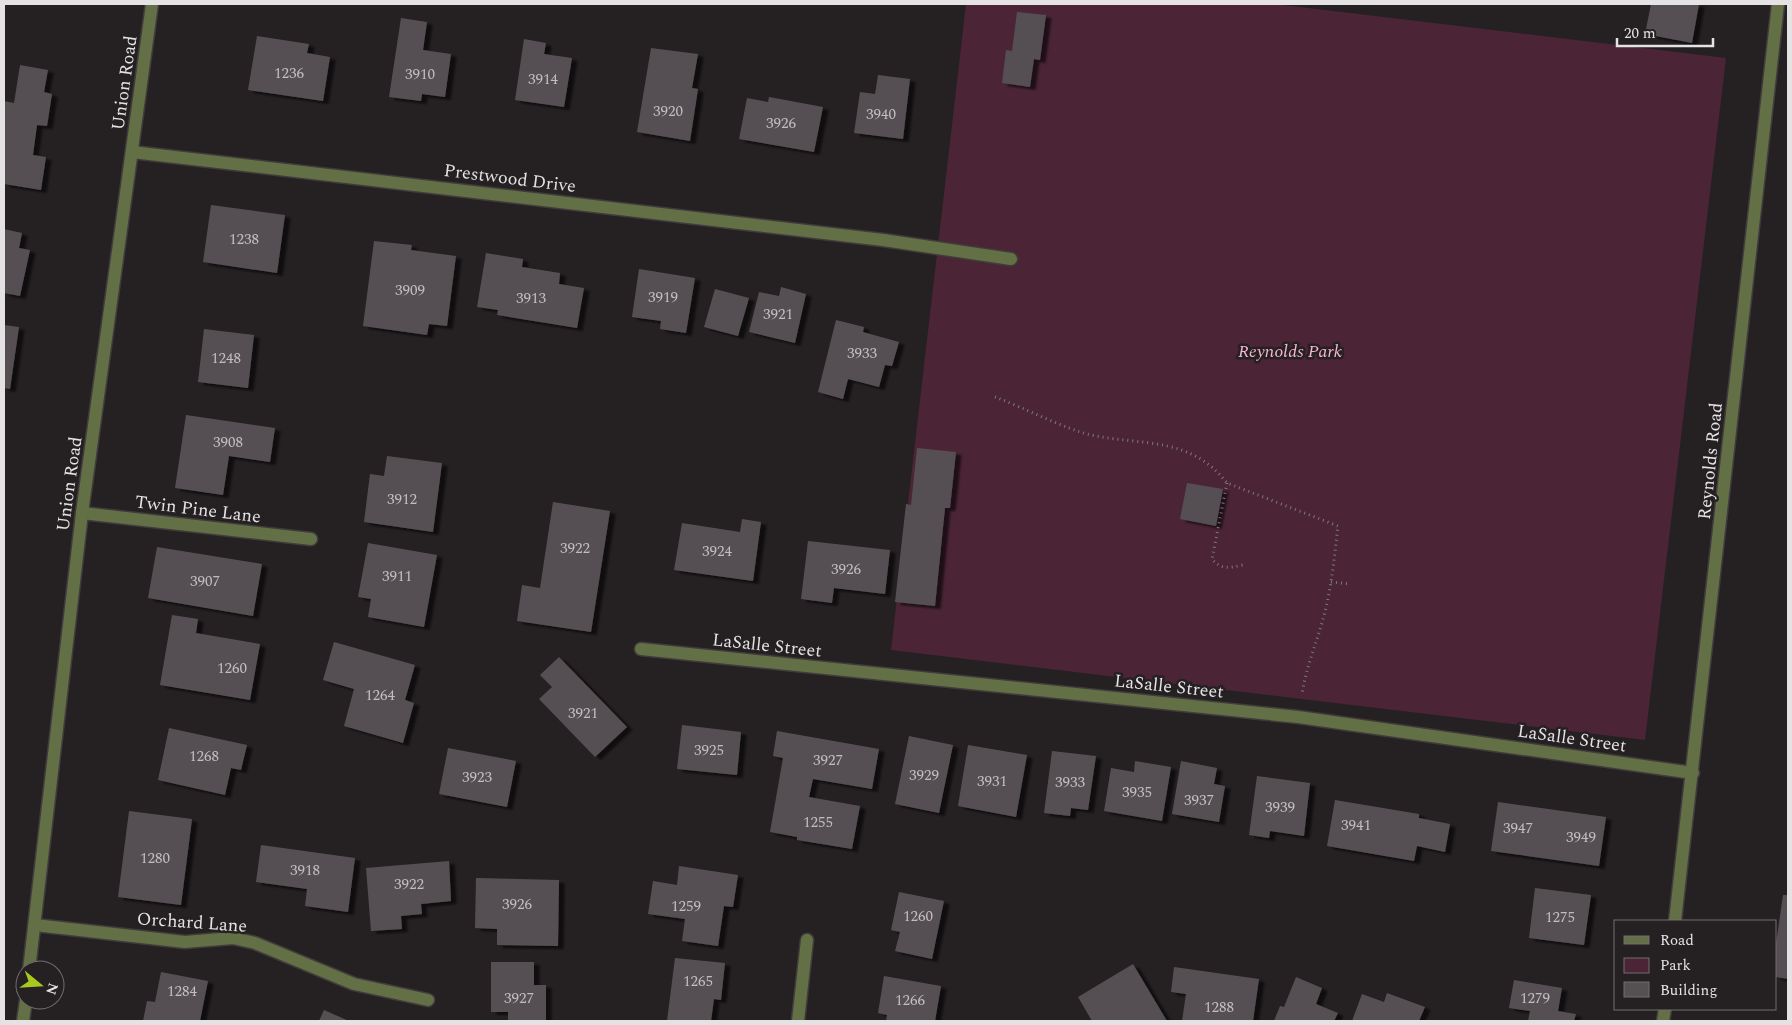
<svg xmlns="http://www.w3.org/2000/svg" width="1792" height="1025" font-family="Spectral,serif">
	<defs>
		<filter id="shadow"><feDropShadow dx="5.5" dy="3" stdDeviation="1" flood-color="#0009"/></filter>
	</defs>
	<rect width="100%" height="100%" fill="#252022"/>
	<polygon fill="#4b2436" points="966,4 1275,4 1726,58 1645,740 891,650"/>
	<g fill="#555052" filter="url(#shadow)">
		<polygon points="1651,4 1699,4 1692,43 1645,34"/>
		<polygon points="1017,12 1046,15 1040,60 1034,59 1030,87 1002,83 1006,50 1012,51"/>
		<polygon points="401,18 427,22 423,50 451,54 445,97 422,94 421,101 389,97"/>
		<polygon points="257,36 309,44 307,53 330,57 323,101 248,90"/>
		<polygon points="524,39 546,43 544,54 572,58 564,107 515,100"/>
		<polygon points="651,48 698,54 692,88 698,89 690,141 637,132"/>
		<polygon points="20,65 48,70 44,92 52,94 47,126 37,125 33,155 46,157 41,190 4,184 4,101 14,103"/>
		<polygon points="878,75 910,79 903,139 854,133 860,92 875,94"/>
		<polygon points="769,97 823,107 814,152 739,139 747,98 768,102"/>
		<polygon points="211,205 285,215 277,273 203,262"/>
		<polygon points="4,229 22,233 19,248 30,250 20,296 4,293"/>
		<polygon points="374,241 412,245 411,250 456,256 447,326 429,324 427,335 363,326"/>
		<polygon points="486,253 523,259 522,267 560,273 559,284 584,288 577,328 497,315 498,310 477,307"/>
		<polygon points="639,269 695,278 686,333 660,329 661,321 632,317"/>
		<polygon points="781,287 806,294 795,343 749,332 759,292 779,296"/>
		<polygon points="715,289 749,298 738,336 704,327"/>
		<polygon points="836,320 864,327 863,332 899,342 892,366 885,365 879,387 848,379 843,399 818,392"/>
		<polygon points="4,325 19,327 10,389 4,388"/>
		<polygon points="204,329 254,335 248,388 198,382"/>
		<polygon points="186,415 275,428 270,462 229,456 223,495 175,488"/>
		<polygon points="917,448 956,452 950,508 945,508 935,606 895,602 906,504 911,505"/>
		<polygon points="387,456 442,463 433,532 364,522 370,474 384,476"/>
		<polygon points="1187,483 1223,489 1216,526 1180,519"/>
		<polygon points="553,502 610,511 591,632 517,621 522,585 540,588"/>
		<polygon points="742,519 761,522 753,581 674,570 682,523 740,532"/>
		<polygon points="808,541 890,550 885,594 834,588 832,603 801,599"/>
		<polygon points="368,543 437,555 424,627 368,617 371,599 358,597"/>
		<polygon points="157,547 262,564 253,616 148,598"/>
		<polygon points="172,615 198,619 196,633 260,644 250,700 160,685"/>
		<polygon points="334,642 415,665 405,700 414,703 403,743 344,726 354,689 323,680"/>
		<polygon points="559,657 627,727 595,757 539,699 552,687 540,675"/>
		<polygon points="682,725 741,732 737,775 677,769"/>
		<polygon points="169,728 247,745 241,770 231,768 225,795 158,780"/>
		<polygon points="777,731 879,749 872,789 813,779 809,797 860,806 852,849 797,840 797,837 770,832 783,758 773,756"/>
		<polygon points="909,736 953,745 939,813 895,804"/>
		<polygon points="968,745 1027,755 1016,817 958,806"/>
		<polygon points="448,748 516,761 507,807 439,794"/>
		<polygon points="1052,751 1096,756 1088,810 1071,808 1070,816 1044,813"/>
		<polygon points="1135,761 1171,767 1162,821 1104,811 1111,768 1134,772"/>
		<polygon points="1181,761 1217,768 1214,784 1225,786 1219,822 1172,814"/>
		<polygon points="1257,776 1310,783 1304,836 1270,831 1269,838 1249,835"/>
		<polygon points="1335,800 1419,814 1419,818 1450,824 1445,852 1417,846 1414,861 1327,846"/>
		<polygon points="1498,802 1606,817 1599,866 1491,851"/>
		<polygon points="129,811 192,819 181,905 118,897"/>
		<polygon points="261,845 355,858 348,912 305,906 307,889 256,882"/>
		<polygon points="449,861 451,901 421,904 422,914 401,916 402,929 371,931 366,868"/>
		<polygon points="679,866 738,875 733,907 724,906 718,946 682,941 685,919 648,914 653,881 677,885"/>
		<polygon points="476,878 559,880 558,946 497,945 497,929 475,928"/>
		<polygon points="1535,888 1591,895 1584,945 1529,938"/>
		<polygon points="899,892 944,901 932,959 895,951 900,932 891,930"/>
		<polygon points="1783,895 1788,895 1788,979 1776,977 1776,944"/>
		<polygon points="675,958 725,963 721,1000 714,999 711,1021 667,1021"/>
		<polygon points="491,962 534,962 534,985 546,985 546,1021 508,1021 508,1012 491,1012"/>
		<polygon points="1133,964 1167,1021 1092,1021 1078,997"/>
		<polygon points="1174,967 1259,979 1253,1021 1182,1021 1186,994 1171,992"/>
		<polygon points="161,972 208,981 200,1021 143,1021 147,1001 155,1002"/>
		<polygon points="884,976 941,986 935,1021 886,1021 887,1015 878,1013"/>
		<polygon points="1296,977 1322,988 1316,1004 1338,1013 1334,1021 1274,1021 1280,1006 1284,1007"/>
		<polygon points="1514,980 1562,988 1558,1011 1576,1014 1574,1021 1528,1021 1530,1011 1509,1008"/>
		<polygon points="1387,993 1425,1007 1419,1021 1352,1021 1362,994 1384,1002"/>
		<polygon points="324,1010 349,1021 319,1021"/>
	</g>
	<g fill="none" stroke-linecap="round" stroke-linejoin="round">
		<defs>
			<g id="minor">
				<polyline points="132,152 883,240 1011,259"/>
				<polyline points="82,513 311,539"/>
				<polyline points="641,649 1298,717 1693,773"/>
				<polyline points="1675,921 1778,4"/>
				<polyline points="35,925 185,942 233,938 255,943 354,984 428,1000"/>
				<polyline points="29,970 82,513 152,4"/>
				<polyline points="23,1021 26,1000"/>
				<polyline points="798,1021 807,940"/>
				<polyline points="1663,1021 1665,1009"/>
			</g>
		</defs>
		<use href="#minor" stroke="#403b3d" stroke-width="15"/>
		<g stroke="#7d797b" stroke-width="3" stroke-dasharray="1 4" stroke-linecap="butt">
			<path d="M995,397C1025,408 1062,428 1091,435C1144,446 1190,436 1227,483L1338,526C1334,560 1331,594 1321,626C1314,650 1306,669 1302,694"/>
			<path d="M1227,483L1212,559C1221,570 1229,568 1243,565"/>
			<polyline points="1331,582 1350,584"/>
		</g>
		<use href="#minor" stroke="#636f44" stroke-width="12"/>
	</g>
	<g text-anchor="middle" stroke-width="5" stroke-linejoin="round" paint-order="stroke">
		<g font-size="15" fill="#c1bec0">
			<text x="289" y="78">1236</text>
			<text x="420" y="79">3910</text>
			<text x="543" y="84">3914</text>
			<text x="668" y="116">3920</text>
			<text x="881" y="119">3940</text>
			<text x="781" y="128">3926</text>
			<text x="244" y="244">1238</text>
			<text x="410" y="295">3909</text>
			<text x="663" y="302">3919</text>
			<text x="531" y="303">3913</text>
			<text x="778" y="319">3921</text>
			<text x="862" y="358">3933</text>
			<text x="226" y="363">1248</text>
			<text x="228" y="447">3908</text>
			<text x="402" y="504">3912</text>
			<text x="575" y="553">3922</text>
			<text x="717" y="556">3924</text>
			<text x="846" y="574">3926</text>
			<text x="397" y="581">3911</text>
			<text x="205" y="586">3907</text>
			<text x="232" y="673">1260</text>
			<text x="380" y="700">1264</text>
			<text x="583" y="718">3921</text>
			<text x="709" y="755">3925</text>
			<text x="204" y="761">1268</text>
			<text x="828" y="765">3927</text>
			<text x="924" y="780">3929</text>
			<text x="477" y="782">3923</text>
			<text x="992" y="786">3931</text>
			<text x="1070" y="787">3933</text>
			<text x="1137" y="797">3935</text>
			<text x="1199" y="805">3937</text>
			<text x="1280" y="812">3939</text>
			<text x="818" y="827">1255</text>
			<text x="1356" y="830">3941</text>
			<text x="1518" y="833">3947</text>
			<text x="1581" y="842">3949</text>
			<text x="155" y="863">1280</text>
			<text x="305" y="875">3918</text>
			<text x="409" y="889">3922</text>
			<text x="517" y="909">3926</text>
			<text x="686" y="911">1259</text>
			<text x="918" y="921">1260</text>
			<text x="1560" y="922">1275</text>
			<text x="698" y="986">1265</text>
			<text x="182" y="996">1284</text>
			<text x="519" y="1003">3927</text>
			<text x="1535" y="1003">1279</text>
			<text x="910" y="1005">1266</text>
			<text x="1219" y="1012">1288</text>
		</g>
		<g font-size="18" fill="#e5e2e4" stroke="#252022">
			<text transform="translate(124 83) rotate(-82)" y="6">Union Road</text>
			<text transform="translate(510 178) rotate(7)" y="6">Prestwood Drive</text>
			<text transform="translate(1710 461) rotate(-84)" y="6">Reynolds Road</text>
			<text transform="translate(69 484) rotate(-82)" y="6">Union Road</text>
			<text transform="translate(198 509) rotate(7)" y="6">Twin Pine Lane</text>
			<text transform="translate(767 645) rotate(6)" y="6">LaSalle Street</text>
			<text transform="translate(1169 686) rotate(6)" y="6">LaSalle Street</text>
			<text transform="translate(1572 738) rotate(8)" y="6">LaSalle Street</text>
			<text transform="translate(192 922) rotate(4)" y="6">Orchard Lane</text>
		</g>
		<g font-size="18" font-style="italic" fill="#f9b2d0" stroke="#252022">
			<text x="1290" y="357">Reynolds Park</text>
		</g>
	</g>
	<rect width="1792" height="1025" fill="none" stroke="#e5e2e4" stroke-width="10"/>
	<rect x="1614" y="920" width="162" height="90" fill="#252022" stroke="#726e70"/>
	<rect x="1624" y="936" width="25" height="8" fill="#636f44" stroke="#726e70"/>
	<text x="1660" y="945" font-size="15" fill="#e5e2e4">Road</text>
	<rect x="1624" y="958" width="25" height="15" fill="#4b2436" stroke="#726e70"/>
	<text x="1660" y="970" font-size="15" fill="#e5e2e4">Park</text>
	<rect x="1624" y="982" width="25" height="15" fill="#555052" stroke="#726e70"/>
	<text x="1660" y="995" font-size="15" fill="#e5e2e4">Building</text>
	<g transform="translate(40 985) rotate(108)"><circle r="24" fill="#252022" stroke="#726e70"/>
	<path d="M0-4L9 19L0 12L-9 19Z" fill="#a7c81f"/>
	<text y="-8" font-size="14" font-weight="bold" text-anchor="middle" fill="#e5e2e4">N</text>
	</g>
	<path d="M1617 38v8h96v-8" fill="none" stroke="#e5e2e4" stroke-width="2.5"/>
	<text x="1624" y="38" font-size="15" fill="#e5e2e4" stroke="#252022" stroke-width="4" paint-order="stroke">20 m</text>
</svg>
